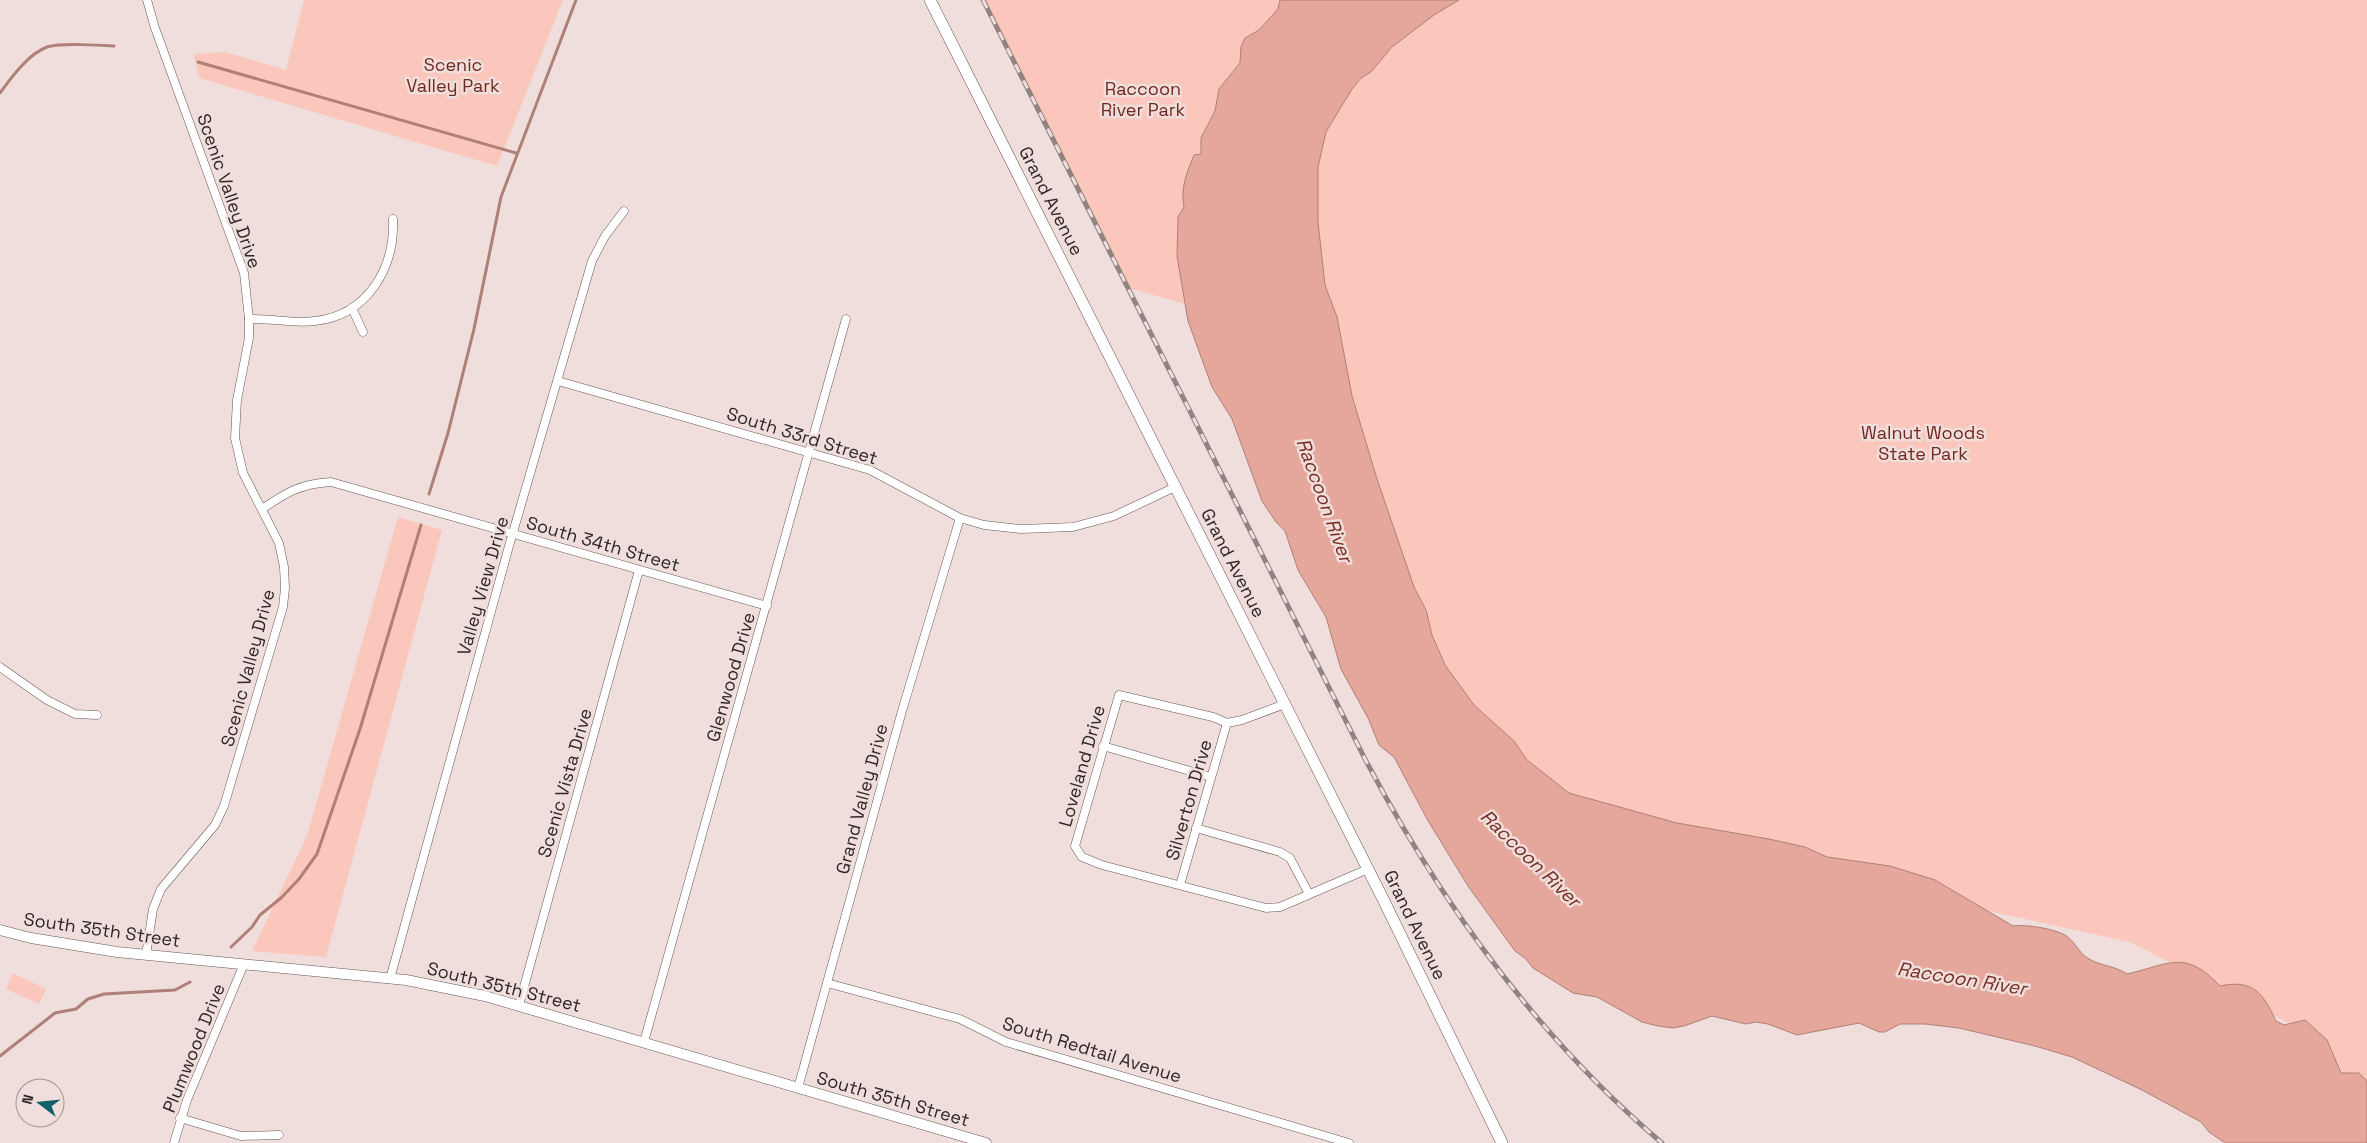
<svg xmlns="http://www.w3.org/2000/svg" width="2367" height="1143" font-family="'Space Grotesk',sans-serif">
	<rect width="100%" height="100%" fill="#efdedb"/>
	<g fill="#fbc6bc">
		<polygon points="304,0 563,0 497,166 199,78 194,54 225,52 286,70"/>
		<polygon points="983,0 1311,0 1226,315 1128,288"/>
		<polygon points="1429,0 2367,0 2367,1109 2287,1022 2130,942 1824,875 1479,785 1383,572 1307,210 1320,97"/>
		<polygon points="398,517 442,530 326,957 252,951 307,836"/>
		<polygon points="13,973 46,989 39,1004 6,989"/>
	</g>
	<path fill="#e5a69b" stroke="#ae8078" d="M1280,0H1459L1434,15L1392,47L1371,72L1361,78L1352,89L1326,132L1318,167V222L1325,285L1337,317L1352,396L1377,479L1414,587L1426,610L1432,635L1445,665L1474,705L1514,741L1527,760L1569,793L1677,823L1769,839L1805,847L1827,857L1890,866L1935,880L2013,926C2025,924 2060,929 2069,938C2077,945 2080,955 2091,960C2102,966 2115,966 2127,974C2170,964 2185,949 2220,986C2253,979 2263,993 2276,1021L2284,1025L2305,1020L2327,1040L2341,1073H2359L2367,1081V1143H2225L2209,1132L2201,1122L2142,1090L2072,1057L2035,1046L1959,1028L1925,1024H1900L1885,1032H1879L1859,1023L1797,1035L1768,1024L1756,1022L1746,1024L1712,1016L1684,1026L1673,1028L1658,1026L1642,1022L1597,997L1573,993L1533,968L1526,959L1515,951L1468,886L1427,819L1394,757L1379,745L1368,718L1341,669L1326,617L1298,570L1285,531L1276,522L1262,501L1232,419L1212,387L1188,321L1177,256L1178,217L1184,207C1180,189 1187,172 1194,155L1201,154V138L1215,111L1219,89L1240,63L1241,47L1245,38L1259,30L1278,9Z"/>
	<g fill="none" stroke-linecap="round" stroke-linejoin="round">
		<g stroke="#ae8078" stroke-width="3">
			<polyline points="198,62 516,153"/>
			<path d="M0,93C11,78 28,54 47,47C60,43 100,45 114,46"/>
			<polyline points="429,494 448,433 474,329 501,197 576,0"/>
			<polyline points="231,947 252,927 260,915 281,898 299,879 317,854 360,729 421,525"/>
			<polyline points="0,1056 55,1013 76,1009 88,999 104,994 175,990 190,982"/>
		</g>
		<defs>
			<g id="minor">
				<polyline points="352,308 363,332"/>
				<path d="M249,319C271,318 293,324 315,321C368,315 395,268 393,219"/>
				<polyline points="558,381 870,470 960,518 984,525 1021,529 1073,527 1114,516 1175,487"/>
				<path d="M262,509C287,492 300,484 331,482L767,606"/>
				<polyline points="0,667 47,700 75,714 97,715"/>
				<polyline points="1285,704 1242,720 1227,723 1213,717 1119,695 1075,846 1082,857 1102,865 1266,908 1280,907 1368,869"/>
				<polyline points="1103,746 1211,777"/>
				<polyline points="1196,828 1280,852 1290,858 1309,894"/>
				<polyline points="1180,885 1227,723"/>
				<polyline points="146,955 153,909 161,889 215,825 224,806 283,607 285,588 284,567 279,543 243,473 235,438 237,400 249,338 249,319 244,273 155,28 147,0"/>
				<polyline points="390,979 509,546 592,261 605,236 624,211"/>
				<polyline points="827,983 960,1019 1006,1042 1349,1143"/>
				<polyline points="519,1005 639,570"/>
				<polyline points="644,1042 846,319"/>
				<polyline points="798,1088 902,711 960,518"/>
				<polyline points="180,1118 241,1136 279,1135"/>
				<polyline points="174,1143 187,1100 244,964"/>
			</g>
			<polyline id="tertiary" points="0,930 31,938 117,952 406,980 485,996 986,1143"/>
			<polyline id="secondary" points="930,0 1383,899 1502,1143"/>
		</defs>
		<use href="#minor" stroke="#655754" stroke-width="9"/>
		<use href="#tertiary" stroke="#655754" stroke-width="11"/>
		<use href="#secondary" stroke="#655754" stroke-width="12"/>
		<use href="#minor" stroke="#fff" stroke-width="8"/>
		<use href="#tertiary" stroke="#fff" stroke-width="10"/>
		<use href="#secondary" stroke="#fff" stroke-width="11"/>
		<defs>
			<path id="rail" d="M983,0L1365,759C1441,903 1537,1037 1662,1143"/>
		</defs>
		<use href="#rail" stroke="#908482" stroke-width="5"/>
		<use href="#rail" stroke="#efdedb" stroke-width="3" stroke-dasharray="9" stroke-linecap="butt"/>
	</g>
	<g text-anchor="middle" stroke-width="5" stroke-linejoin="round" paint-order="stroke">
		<g font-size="18" fill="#72281f" stroke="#efdedb">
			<text x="453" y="71">Scenic<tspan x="453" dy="21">Valley Park</tspan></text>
			<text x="1143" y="95">Raccoon<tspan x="1143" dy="21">River Park</tspan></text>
			<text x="1923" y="439">Walnut Woods<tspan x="1923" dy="21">State Park</tspan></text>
		</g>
		<g font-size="18" fill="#2e2726" stroke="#efdedb">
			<text transform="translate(229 191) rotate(71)" y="6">Scenic Valley Drive</text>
			<text transform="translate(1051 201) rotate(63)" y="6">Grand Avenue</text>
			<text transform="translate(802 436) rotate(17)" y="6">South 33rd Street</text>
			<text transform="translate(603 544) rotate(16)" y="6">South 34th Street</text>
			<text transform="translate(1233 563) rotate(63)" y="6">Grand Avenue</text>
			<text transform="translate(483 586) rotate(-74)" y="6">Valley View Drive</text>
			<text transform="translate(248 668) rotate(-75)" y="6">Scenic Valley Drive</text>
			<text transform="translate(731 677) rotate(-74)" y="6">Glenwood Drive</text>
			<text transform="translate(1082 766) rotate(-74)" y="6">Loveland Drive</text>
			<text transform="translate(565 783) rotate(-74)" y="6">Scenic Vista Drive</text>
			<text transform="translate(862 799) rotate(-75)" y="6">Grand Valley Drive</text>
			<text transform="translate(1189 800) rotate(-74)" y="6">Silverton Drive</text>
			<text transform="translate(1415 925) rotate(64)" y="6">Grand Avenue</text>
			<text transform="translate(102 930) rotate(8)" y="6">South 35th Street</text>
			<text transform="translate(504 987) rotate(14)" y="6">South 35th Street</text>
			<text transform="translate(194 1048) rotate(-68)" y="6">Plumwood Drive</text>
			<text transform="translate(1092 1050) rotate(17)" y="6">South Redtail Avenue</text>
			<text transform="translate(893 1099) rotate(16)" y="6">South 35th Street</text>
		</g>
		<g font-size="19" font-style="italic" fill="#782d24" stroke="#efdedb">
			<text transform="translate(1325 500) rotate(70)" y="7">Raccoon River</text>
			<text transform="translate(1531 858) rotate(44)" y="7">Raccoon River</text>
			<text transform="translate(1962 978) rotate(9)" y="7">Raccoon River</text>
		</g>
	</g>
	<g transform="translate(40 1103) rotate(286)"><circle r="24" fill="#efdedb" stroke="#a29593"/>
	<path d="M0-4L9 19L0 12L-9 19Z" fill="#13606c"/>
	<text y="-8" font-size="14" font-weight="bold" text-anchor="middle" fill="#2e2726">N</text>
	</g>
</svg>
